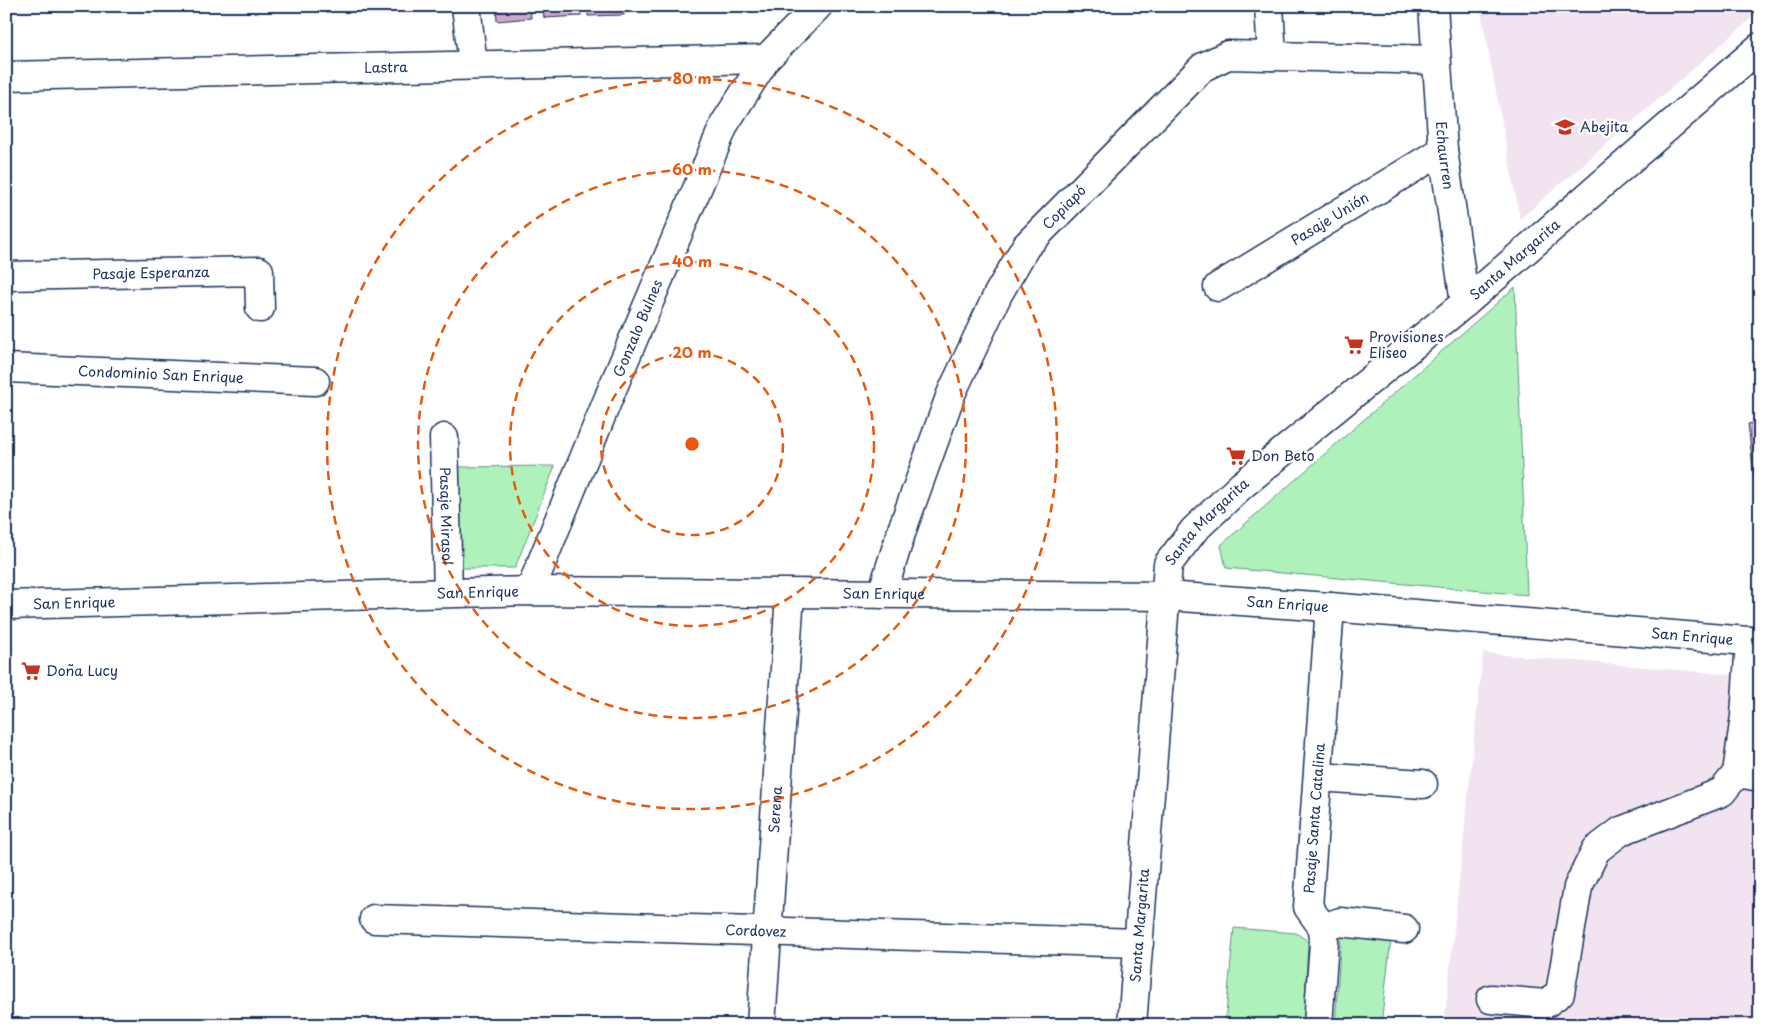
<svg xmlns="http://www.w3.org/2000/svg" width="1766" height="1031" font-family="'Playpen Sans',sans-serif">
	<rect width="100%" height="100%" fill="#fff"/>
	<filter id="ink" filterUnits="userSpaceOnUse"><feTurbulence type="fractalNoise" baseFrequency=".02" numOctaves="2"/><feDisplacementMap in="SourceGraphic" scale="10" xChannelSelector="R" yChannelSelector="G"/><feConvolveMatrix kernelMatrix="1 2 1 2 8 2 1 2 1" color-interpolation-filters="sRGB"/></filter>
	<g filter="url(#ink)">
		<g fill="#f1e4f0">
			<polygon points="1480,6 1760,6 1760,11 1520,219"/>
			<polygon points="1483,653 1760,677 1760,1025 1444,1025"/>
		</g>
		<g fill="#aef1ba" stroke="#64908c">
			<polygon points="1515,287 1527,595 1226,568 1221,545"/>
			<polygon points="555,466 515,568 458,568 458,467"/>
			<polygon points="1234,928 1296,933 1308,941 1304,1025 1225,1025"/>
			<polygon points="1341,935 1391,939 1381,1025 1335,1025"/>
		</g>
		<g fill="#cfa6cc" stroke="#1b2f5e">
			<polygon points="496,6 530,6 531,18 497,21"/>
			<polygon points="543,6 580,6 581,16 544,18"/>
			<polygon points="588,6 624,6 624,15 588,16"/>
			<polygon points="633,6 666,6 666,9 633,10"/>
			<polygon points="1760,422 1760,529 1748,424"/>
		</g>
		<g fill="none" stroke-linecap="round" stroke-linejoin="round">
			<defs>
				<g id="minor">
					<polyline points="466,6 473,64"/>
					<polyline points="1269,6 1272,56"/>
					<path id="s1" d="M1433,6L1443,150L1465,303"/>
					<path id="s2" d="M6,76L766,59"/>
					<path id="s3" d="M6,276L259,271L260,308"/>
					<path id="s4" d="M1218,287L1443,150"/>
					<path id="s5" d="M6,368L315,381"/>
					<path id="s6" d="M444,438L448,592"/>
					<path id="s7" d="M530,591L613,387L725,123L766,59L818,6"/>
					<path id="s8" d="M882,594L903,527L951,394L998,294L1026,246L1203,67L1228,55L1436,60"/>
					<path id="s9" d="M6,605L530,591L1165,596L1330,607L1760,642"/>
					<polyline points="1737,773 1760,777"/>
					<polyline points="1318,777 1423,784"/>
					<path id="s10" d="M374,919L1139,943"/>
					<polyline points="1323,928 1340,922 1404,929"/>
					<polyline points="1491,999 1545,1004 1560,993 1578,887 1596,850 1621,831 1722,792 1737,773 1745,716 1750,641"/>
					<path id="s11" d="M761,1025L790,594"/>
					<path id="s12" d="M1132,1025L1168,564L1194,530L1242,485L1465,303L1760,47"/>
					<path id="s13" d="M1318,1025L1324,942L1323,928L1308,907L1330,607"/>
				</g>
			</defs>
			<use href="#minor" stroke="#1b2f5e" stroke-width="31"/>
			<use href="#minor" stroke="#fff" stroke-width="28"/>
		</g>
	</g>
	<g fill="none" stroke="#e8590c" stroke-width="2.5" stroke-dasharray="9 6">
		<circle cx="692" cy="444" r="91"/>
		<circle cx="692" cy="444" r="182"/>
		<circle cx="692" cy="444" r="274"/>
		<circle cx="692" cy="444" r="365"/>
	</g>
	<defs>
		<symbol id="school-bare" viewBox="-9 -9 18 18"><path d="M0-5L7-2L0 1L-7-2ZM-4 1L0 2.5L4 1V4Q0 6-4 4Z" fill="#c8321e" stroke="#fff" stroke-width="2.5" paint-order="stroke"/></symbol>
		<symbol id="supermarket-bare" viewBox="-9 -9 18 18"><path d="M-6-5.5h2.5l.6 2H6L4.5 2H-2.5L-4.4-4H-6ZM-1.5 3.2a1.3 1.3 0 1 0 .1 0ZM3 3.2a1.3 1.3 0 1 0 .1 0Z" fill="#c8321e" stroke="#fff" stroke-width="2.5" paint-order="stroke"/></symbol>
	</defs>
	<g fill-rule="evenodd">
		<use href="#school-bare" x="1551" y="113" width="28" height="28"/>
		<use href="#supermarket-bare" x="1340" y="331" width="28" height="28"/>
		<use href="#supermarket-bare" x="1222" y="442" width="28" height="28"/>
		<use href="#supermarket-bare" x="17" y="657" width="28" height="28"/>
	</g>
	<g text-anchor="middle" stroke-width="5" stroke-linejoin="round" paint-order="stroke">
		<g font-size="14" fill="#1b2f5e" stroke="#fff">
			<text dy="5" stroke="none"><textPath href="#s2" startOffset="380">Lastra</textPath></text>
			<text dy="5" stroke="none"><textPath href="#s1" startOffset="150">Echaurren</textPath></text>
			<text dy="5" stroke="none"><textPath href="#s8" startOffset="432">Copiapó</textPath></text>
			<text dy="5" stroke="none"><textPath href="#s4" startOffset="131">Pasaje Unión</textPath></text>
			<text dy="5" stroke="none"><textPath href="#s12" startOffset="925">Santa Margarita</textPath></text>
			<text dy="5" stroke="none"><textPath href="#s3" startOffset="145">Pasaje Esperanza</textPath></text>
			<text dy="5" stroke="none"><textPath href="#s7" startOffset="284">Gonzalo Bulnes</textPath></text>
			<text dy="5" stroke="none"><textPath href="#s5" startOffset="155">Condominio San Enrique</textPath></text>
			<text dy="5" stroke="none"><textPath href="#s6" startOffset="78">Pasaje Mirasol</textPath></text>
			<text dy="5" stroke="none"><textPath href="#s12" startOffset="520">Santa Margarita</textPath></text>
			<text dy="5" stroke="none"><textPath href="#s9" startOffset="472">San Enrique</textPath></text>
			<text dy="5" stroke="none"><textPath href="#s9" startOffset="878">San Enrique</textPath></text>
			<text dy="5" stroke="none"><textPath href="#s9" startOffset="68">San Enrique</textPath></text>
			<text dy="5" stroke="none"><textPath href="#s9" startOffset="1282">San Enrique</textPath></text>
			<text dy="5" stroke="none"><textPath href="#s9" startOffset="1688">San Enrique</textPath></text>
			<text dy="5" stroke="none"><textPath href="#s11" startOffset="216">Serena</textPath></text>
			<text dy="5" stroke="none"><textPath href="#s13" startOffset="212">Pasaje Santa Catalina</textPath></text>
			<text dy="5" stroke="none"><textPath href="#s12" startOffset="100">Santa Margarita</textPath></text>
			<text dy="5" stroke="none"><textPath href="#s10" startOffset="382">Cordovez</textPath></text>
		</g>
		<g font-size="14" fill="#1b2f5e" stroke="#fff" text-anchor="start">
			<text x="1580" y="132">Abejita</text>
			<text x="1369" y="342">Provisiones<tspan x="1369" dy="16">Eliseo</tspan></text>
			<text x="1251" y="461">Don Beto</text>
			<text x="46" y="676">Doña Lucy</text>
		</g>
	</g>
	<circle cx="692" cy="444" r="8" fill="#e8590c" stroke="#fff" stroke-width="2.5"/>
	<g font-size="15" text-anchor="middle" font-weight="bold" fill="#e8590c" stroke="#fff" stroke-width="5" stroke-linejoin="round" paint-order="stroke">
		<text x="692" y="84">80 m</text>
		<text x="692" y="175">60 m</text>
		<text x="692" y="267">40 m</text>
		<text x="692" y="358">20 m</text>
	</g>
	<rect width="1766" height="1031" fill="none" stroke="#fff" stroke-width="25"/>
	<rect x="12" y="12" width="1741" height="1006" fill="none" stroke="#1b2f5e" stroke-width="2" filter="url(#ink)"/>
</svg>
